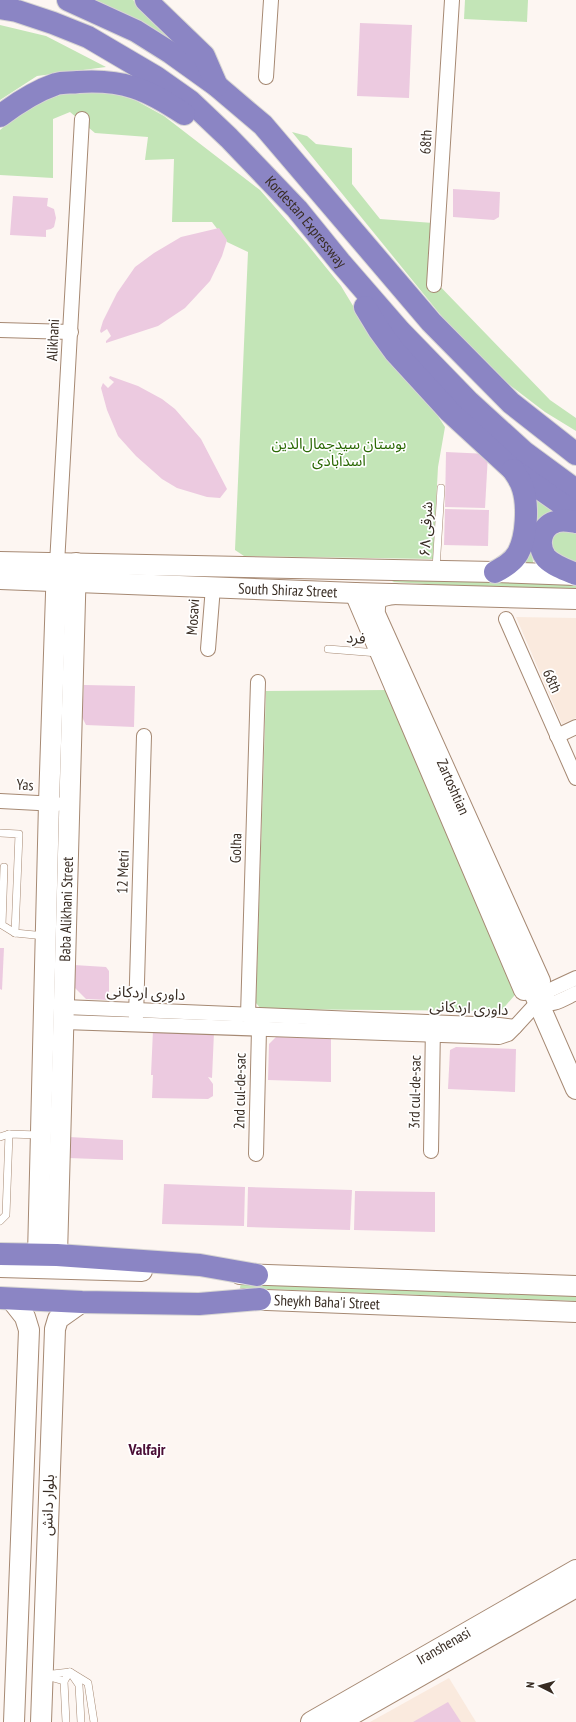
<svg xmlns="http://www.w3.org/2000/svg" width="576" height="1722" font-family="'PT Sans Narrow','Noto Sans Arabic',sans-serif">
	<rect width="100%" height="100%" fill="#fdf6f2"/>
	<g fill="#faeade">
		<polygon points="516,617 576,618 576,718 562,724"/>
		<polygon points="449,1678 476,1722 370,1722"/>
	</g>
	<g fill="#c3e5b7">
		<polygon points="93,0 133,0 203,65"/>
		<polygon points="465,0 528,0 527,22 464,19"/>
		<polygon points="0,25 46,36 106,67 37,76 0,100"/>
		<polygon points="68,92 108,92 135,100 164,116 260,190 307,244 341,286 358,314 427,399 445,427 438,467 433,559 244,556 235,550 248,252 227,242 212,222 172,222 174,159 145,160 148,137 95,133 70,112 53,119 53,178 0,175 0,130 30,106"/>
		<polygon points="292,132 307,136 316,144 352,148 352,184 380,219 433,223 430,276 550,400 576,418 576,431 545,412 507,383 452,329"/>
		<polygon points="531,495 556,514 531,548 534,568 515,567"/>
		<polygon points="576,528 576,565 557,561 548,534"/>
		<polygon points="441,579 576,582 576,593 392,582 394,581"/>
		<polygon points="387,690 520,989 501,1011 261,1009 256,1003 266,691"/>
		<polygon points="241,1282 576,1291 576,1301 240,1288"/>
	</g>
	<g fill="#eccae0">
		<polygon points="360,23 412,25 409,98 357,96"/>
		<polygon points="453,189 500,192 499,217 494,220 453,217"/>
		<polygon points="13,196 48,198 47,206 54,209 56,218 54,227 51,229 46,230 46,237 10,235"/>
		<polygon points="219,228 227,240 222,256 210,281 185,308 158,326 106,343 106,341 111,336 107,329 101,333 100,331 103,321 117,293 135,267 154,253 181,237"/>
		<polygon points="110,376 138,386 162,399 175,409 201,439 227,489 220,498 207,497 177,488 162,479 136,456 118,436 107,410 101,388 103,383 108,388 114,382 109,378"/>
		<polygon points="446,452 488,454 485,508 445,507"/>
		<polygon points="445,509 489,510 488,546 444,545"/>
		<polygon points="84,685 135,686 134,727 86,725 82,717"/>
		<polygon points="0,948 4,948 2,990 0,989"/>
		<polygon points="74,965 106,967 109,971 109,1000 86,999 73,986"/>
		<polygon points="153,1030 214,1032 212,1078 208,1077 213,1084 213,1096 208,1099 152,1098 153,1075 151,1075"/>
		<polygon points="276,1037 331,1038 331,1082 268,1080 269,1044"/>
		<polygon points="456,1047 516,1049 515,1092 448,1089 450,1050"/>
		<polygon points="69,1137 123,1140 123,1160 68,1158"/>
		<polygon points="164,1184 245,1187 244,1226 162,1224"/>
		<polygon points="248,1187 352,1190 350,1230 247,1227"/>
		<polygon points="355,1191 435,1192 435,1232 354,1230"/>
		<polygon points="448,1702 461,1722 413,1722"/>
	</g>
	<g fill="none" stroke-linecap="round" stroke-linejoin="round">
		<defs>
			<g id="lane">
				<polyline points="436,569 441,488"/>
				<polyline points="328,649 378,653"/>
				<polyline points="0,833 19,834 15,933 45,936"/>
				<polyline points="4,867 2,925 15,933"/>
				<polyline points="0,1137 9,1134"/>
				<polyline points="0,1221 6,1215 9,1134 39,1135"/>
				<polyline points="44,1675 70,1672 79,1685 81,1722"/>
				<polyline points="46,1676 64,1681 66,1722"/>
				<polyline points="64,1681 70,1672 88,1683 94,1722"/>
			</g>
			<g id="street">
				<polyline points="266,77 271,0"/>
				<polyline points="434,285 452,0"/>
				<polyline points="0,330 71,332"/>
				<polyline points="57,564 82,119"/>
				<polyline points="506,619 576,778"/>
				<polyline points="208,649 213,587"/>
				<polyline points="557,736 576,727"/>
				<polyline points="0,801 57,804"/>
				<path d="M538,1003C552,1007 563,999 576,993"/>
				<polyline points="64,1007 499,1025 515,1027"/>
				<polyline points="136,1017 144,736"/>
				<polyline points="64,1022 499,1037 508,1034 515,1027 548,991 576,978"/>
				<polyline points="431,1151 433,1025"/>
				<polyline points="256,1154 259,1029 248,1015 258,682"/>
			</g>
			<g id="secondary">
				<polyline points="0,562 495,572 576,575"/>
				<path id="s1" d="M0,579L355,593L576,599"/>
				<path d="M355,593L524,990L540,981L375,614C374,598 379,596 394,594"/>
				<polyline points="531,986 576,1089"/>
				<polyline points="38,1255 49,803 57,564"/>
				<path id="s2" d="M57,1255L76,563"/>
				<polyline points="0,1267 142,1271"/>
				<polyline points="240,1274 576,1286"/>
				<polyline points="10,1298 25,1317 29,1330 14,1722"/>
				<path id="s3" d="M244,1299L576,1312"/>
				<polyline points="41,1722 55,1329 58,1319 82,1302"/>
				<path id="s4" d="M311,1722L576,1570"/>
				<polyline points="339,1722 576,1587"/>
			</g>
			<g id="highway">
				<polyline points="68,0 136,31 171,53 217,86 263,125 431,322 511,403 576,454"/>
				<polyline points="146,0 204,56 217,86"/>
				<path id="s5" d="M0,8L17,11L53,23L88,37L156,77L190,101L229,138L297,209L340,262L400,331L469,402L524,452L576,490"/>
				<path d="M0,116C17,103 36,91 56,84C63,82 71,83 78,82C123,79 147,89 184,114"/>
				<polyline points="365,307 379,330 395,352 450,412 512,469 576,514"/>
				<path d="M576,522C569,521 562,519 555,522C540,527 537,546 546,558C554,566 566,570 576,574"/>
				<path d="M495,572C504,567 513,562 518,553C527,537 528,505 523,489C521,481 517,476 513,470"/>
				<polyline points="0,1254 57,1255 200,1265 257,1275"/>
				<polyline points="0,1298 82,1302 199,1304 260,1299"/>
			</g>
		</defs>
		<use href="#lane" stroke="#a68973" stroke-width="8"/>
		<use href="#street" stroke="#a68973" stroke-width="16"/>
		<use href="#secondary" stroke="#a68973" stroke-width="22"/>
		<use href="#highway" stroke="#d7d5d3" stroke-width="24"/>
		<use href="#lane" stroke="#fff" stroke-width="7"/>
		<use href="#street" stroke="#fff" stroke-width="14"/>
		<use href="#secondary" stroke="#fff" stroke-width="20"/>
		<use href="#highway" stroke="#8b85c4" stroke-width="22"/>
	</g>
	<g text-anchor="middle" stroke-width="3.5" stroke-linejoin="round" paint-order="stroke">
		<g font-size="15" fill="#382c23" stroke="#fff">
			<text transform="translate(426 142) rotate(-86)" y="5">68th</text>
			<text dy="5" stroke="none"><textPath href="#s5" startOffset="381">Kordestan Expressway</textPath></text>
			<text transform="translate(53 340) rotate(-87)" y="5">Alikhani</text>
			<text transform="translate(426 529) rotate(-87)" y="5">۶۸ شرقی</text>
			<text dy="5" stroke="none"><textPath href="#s1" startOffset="288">South Shiraz Street</textPath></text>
			<text transform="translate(193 617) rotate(-86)" y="5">Mosavi</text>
			<text transform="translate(356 638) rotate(5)" y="5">فرد</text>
			<text transform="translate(552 681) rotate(66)" y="5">68th</text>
			<text transform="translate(25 785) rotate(3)" y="5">Yas</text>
			<text transform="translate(453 787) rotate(66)" y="5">Zartoshtian</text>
			<text transform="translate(236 848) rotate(-88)" y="5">Golha</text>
			<text transform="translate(123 872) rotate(-88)" y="5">12 Metri</text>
			<text dy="5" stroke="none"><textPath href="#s2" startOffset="346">Baba Alikhani Street</textPath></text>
			<text transform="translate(146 993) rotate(3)" y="5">داوری اردکانی</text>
			<text transform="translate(469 1008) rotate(3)" y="5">داوری اردکانی</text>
			<text transform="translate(240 1091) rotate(-89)" y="5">2nd cul-de-sac</text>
			<text transform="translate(415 1092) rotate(-89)" y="5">3rd cul-de-sac</text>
			<text dy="5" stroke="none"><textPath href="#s3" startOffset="83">Sheykh Baha'i Street</textPath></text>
			<text transform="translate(48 1505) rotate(-88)" y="5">بلوار دانش</text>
			<text dy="5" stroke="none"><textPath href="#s4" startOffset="153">Iranshenasi</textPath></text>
		</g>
		<g font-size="15" fill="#2a6804" stroke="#fff">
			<text x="339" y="449">بوستان سیدجمال‌الدین<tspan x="339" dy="17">اسدآبادی</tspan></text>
		</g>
		<g font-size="16" font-weight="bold" fill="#4a0e36" stroke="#fff">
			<text x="147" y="1455">Valfajr</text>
		</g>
	</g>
	<g transform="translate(540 1686) rotate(276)" stroke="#ffffff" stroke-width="3" paint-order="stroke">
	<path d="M0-3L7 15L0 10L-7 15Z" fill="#382c23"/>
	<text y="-6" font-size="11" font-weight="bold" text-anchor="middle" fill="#382c23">N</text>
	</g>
</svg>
